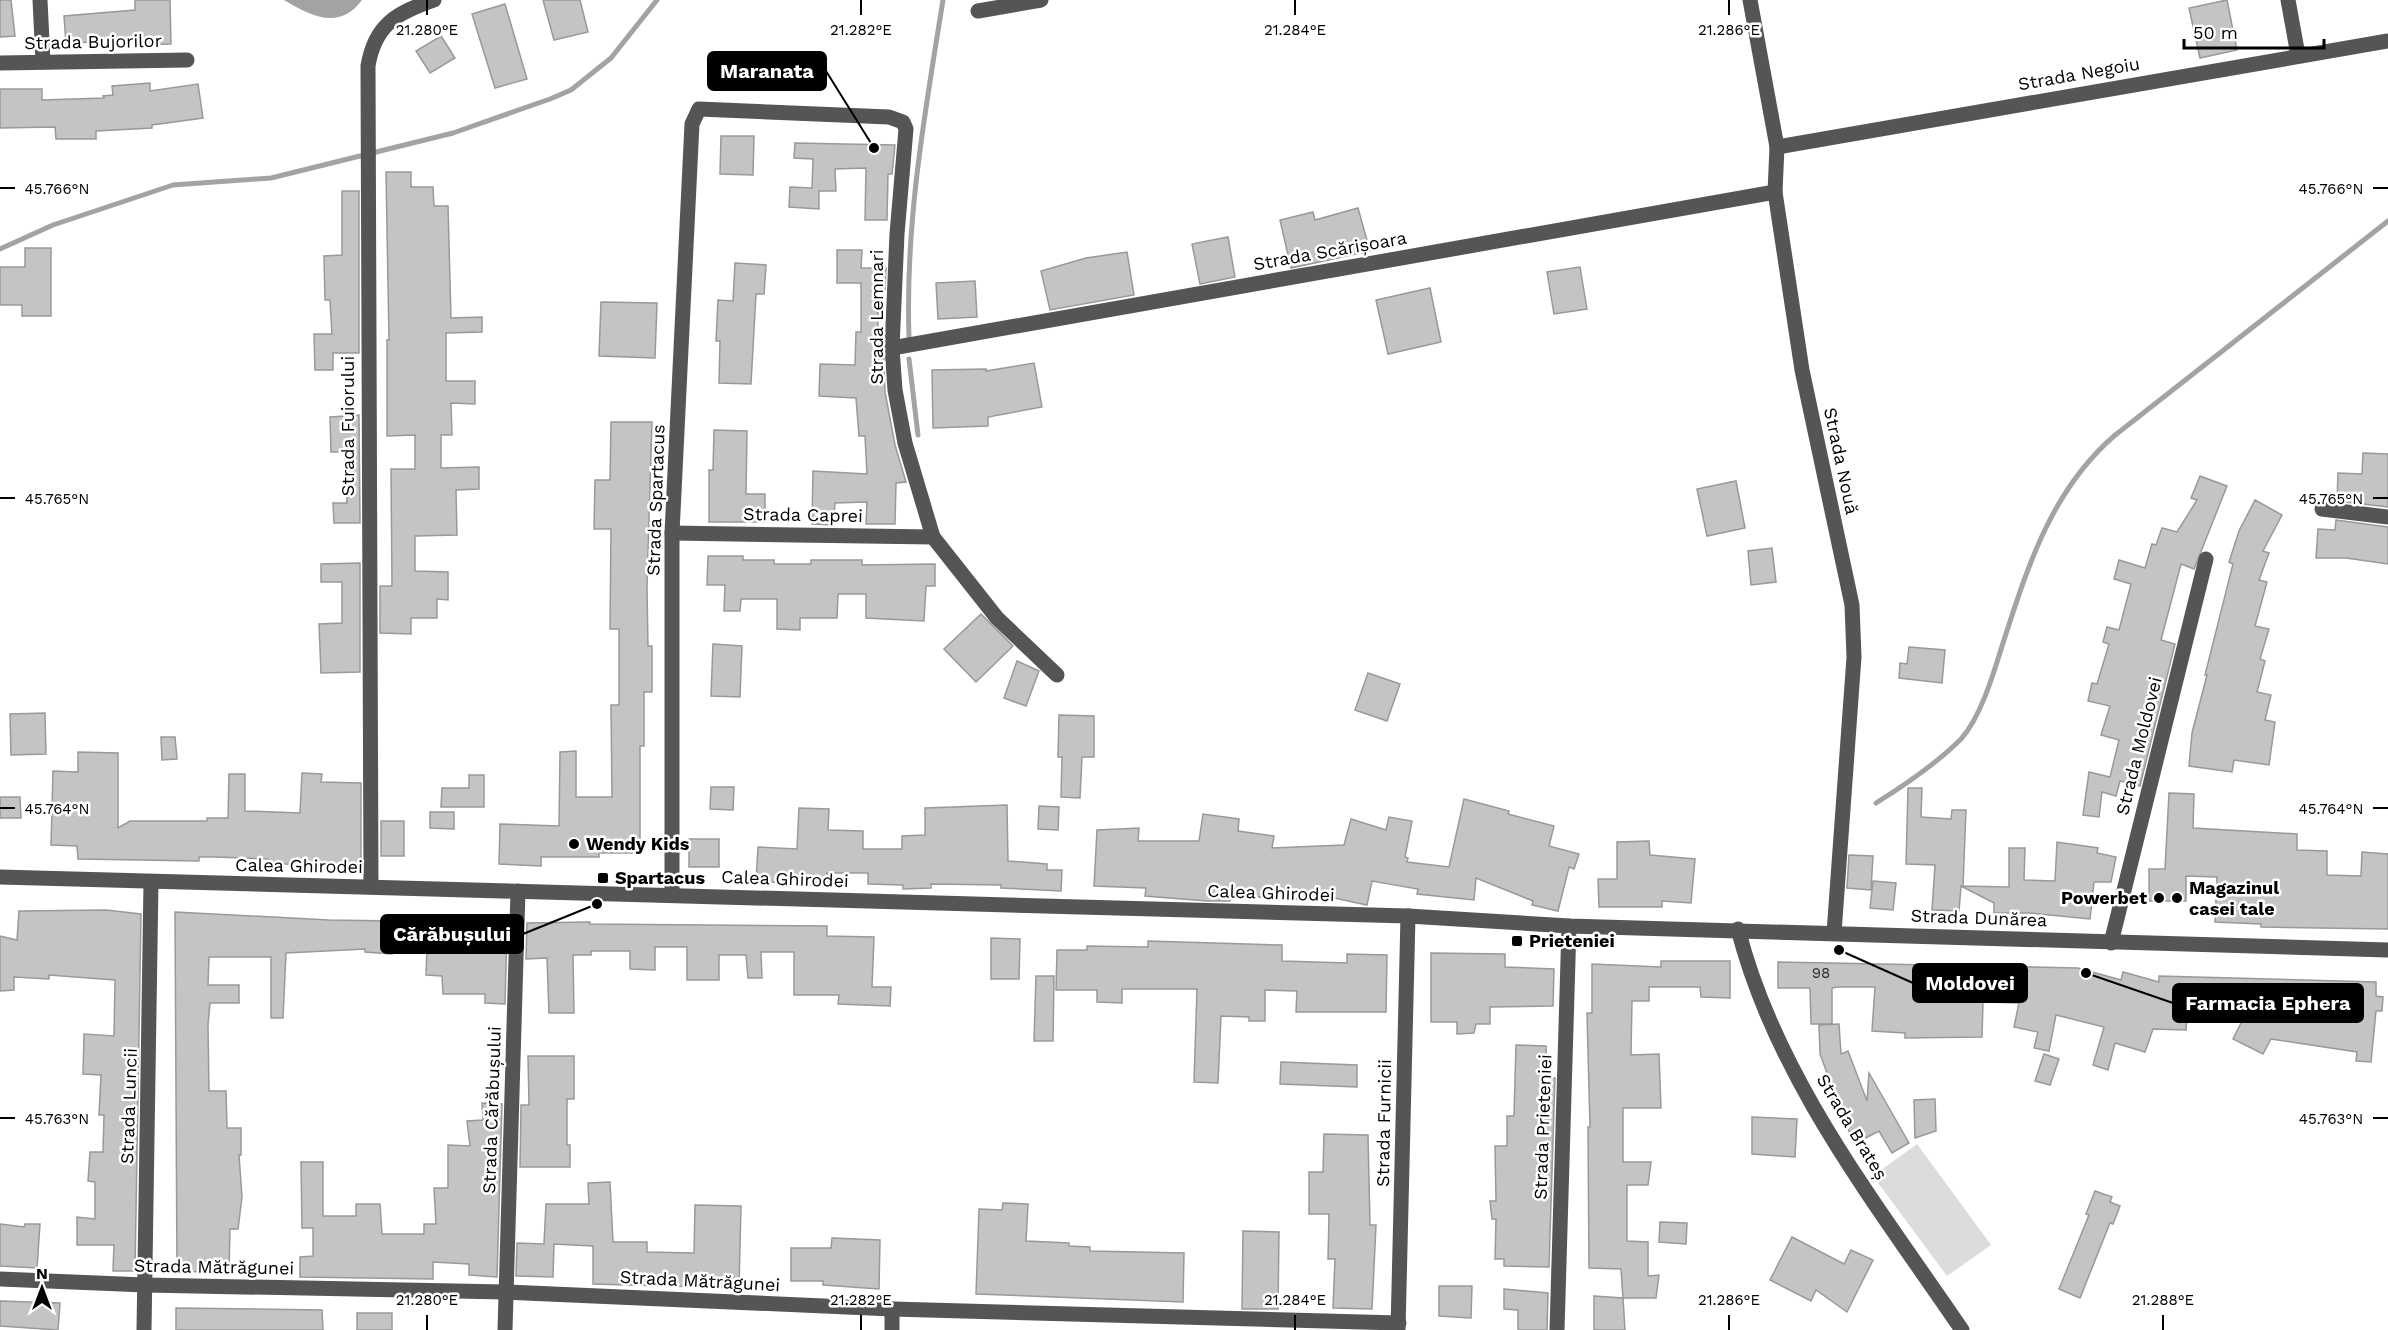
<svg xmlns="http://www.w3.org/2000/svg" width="2388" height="1330" font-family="'Work Sans',sans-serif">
	<rect width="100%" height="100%" fill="#fff"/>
	<polygon fill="#dcdcdc" points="1917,1144 1991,1245 1947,1276 1873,1176"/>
	<path fill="#a3a3a3" d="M284,0H362C339,31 311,16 284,0Z"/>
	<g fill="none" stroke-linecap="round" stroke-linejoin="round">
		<g stroke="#a3a3a3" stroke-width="5">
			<polyline points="0,249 53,225 173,185 271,178 453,133 550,99 571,90 611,58 657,0"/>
			<path d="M909,337C905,223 925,112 943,0"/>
			<polyline points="909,359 918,435"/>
			<path d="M1876,803C1905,785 1937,763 1961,739C1981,717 1994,672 2003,643C2028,566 2051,491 2114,436L2388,221"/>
		</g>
	</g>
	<g fill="#c4c4c4" stroke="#999" stroke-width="1.5">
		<polygon points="0,0 11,0 15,36 0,37"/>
		<polygon points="135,0 170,0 171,44 136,45 136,38 66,44 64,16 135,10"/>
		<polygon points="543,0 580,0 588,32 554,40"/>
		<polygon points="2227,0 2237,50 2200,58 2189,8"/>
		<polygon points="505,4 527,79 495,88 472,14"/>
		<polygon points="441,36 455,58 430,73 416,51"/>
		<polygon points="150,83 150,91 198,84 203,118 152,125 152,128 96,131 96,139 56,139 55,127 0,128 0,89 42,89 42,100 104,98 103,96 113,95 112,86"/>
		<polygon points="721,136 754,136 753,175 720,174"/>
		<polygon points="795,143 895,145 892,174 888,174 887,220 865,220 866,168 835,169 836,191 819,191 819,209 789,207 790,187 812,188 813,159 794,158"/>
		<polygon points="386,172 411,172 411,187 433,187 434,206 448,206 451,318 482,317 482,332 446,333 446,381 475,381 475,404 451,403 452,435 441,435 441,468 479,467 479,489 456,490 457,535 415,536 415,571 448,572 448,600 437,599 437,618 411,618 411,634 380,633 380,586 392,586 391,469 415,469 415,435 387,436 387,340 389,340"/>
		<polygon points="342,191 359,191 359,353 333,353 333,370 315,370 314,334 332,334 330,300 325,300 324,256 342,255"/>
		<polygon points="1358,208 1370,251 1291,268 1280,220 1313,212 1315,220"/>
		<polygon points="1228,237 1235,277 1200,284 1192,244"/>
		<polygon points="25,248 51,248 51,316 22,316 22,305 0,305 0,267 25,267"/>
		<polygon points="837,250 862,250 861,268 886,268 885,291 878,291 878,333 883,333 885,392 895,445 906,482 896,483 895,524 866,524 867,502 835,503 833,525 812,524 813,471 867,474 865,436 859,436 856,398 819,396 820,364 855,365 856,332 861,332 861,283 837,283"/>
		<polygon points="1127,252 1134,295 1050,310 1041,271 1086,258"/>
		<polygon points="735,263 766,265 764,294 756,294 751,384 719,383 720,341 716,341 718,300 733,301"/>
		<polygon points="1580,267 1587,309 1554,314 1547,272"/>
		<polygon points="975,281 977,317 938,319 936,283"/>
		<polygon points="1430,288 1441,342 1388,354 1376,300"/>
		<polygon points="601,302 657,303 655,358 599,356"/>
		<polygon points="1034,363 1042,407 988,417 988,426 933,428 932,370 986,369 986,371"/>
		<polygon points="359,415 360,523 334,523 333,503 347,503 345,452 331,452 330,417"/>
		<polygon points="611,422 652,422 647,587 648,646 652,646 652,692 644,692 644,746 640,746 640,853 599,853 599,857 541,857 541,866 499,864 500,824 559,826 560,752 576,751 576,797 612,797 611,705 619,705 619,629 610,629 611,529 594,529 595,480 610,480"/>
		<polygon points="714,430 747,431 746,494 765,494 765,522 709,522 709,470 713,470"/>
		<polygon points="2363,453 2388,454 2388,507 2337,501 2338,473 2362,474"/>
		<polygon points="2200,476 2227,486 2194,569 2181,564 2161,640 2175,644 2140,786 2120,781 2116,796 2102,792 2099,817 2083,815 2089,772 2110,777 2119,740 2101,735 2110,706 2088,701 2092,683 2097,684 2109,644 2103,642 2107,627 2119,630 2131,584 2114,579 2119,560 2145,568 2152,544 2156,545 2162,528 2177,532 2197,500 2191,498"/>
		<polygon points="1736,481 1745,528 1707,536 1697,489"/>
		<polygon points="2255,500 2282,515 2263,551 2269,553 2259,580 2267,582 2255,626 2269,629 2260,659 2265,661 2257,692 2271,695 2265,720 2275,722 2269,765 2234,760 2232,772 2189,766 2192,733 2207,675 2205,675 2233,564 2229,562 2239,531"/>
		<polygon points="2336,520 2388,527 2388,564 2346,558 2316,558 2318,529 2335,530"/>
		<polygon points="1772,548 1776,582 1751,585 1748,551"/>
		<polygon points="708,556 743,556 743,560 774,560 774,564 811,564 811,560 862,560 862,565 935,564 935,586 926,586 924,621 866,618 866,594 838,594 837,618 800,618 800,630 777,629 777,599 741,599 740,611 724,611 725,585 707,585"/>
		<polygon points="360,563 360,672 321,673 319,624 342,623 342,582 321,582 321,564"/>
		<polygon points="981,614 1013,646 976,682 944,649"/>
		<polygon points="713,644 742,646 740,697 711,696"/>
		<polygon points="1909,647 1945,650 1942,683 1899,678 1900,663 1907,664"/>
		<polygon points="1017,661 1039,671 1026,706 1004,698"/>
		<polygon points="1368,673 1400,684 1387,721 1355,710"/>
		<polygon points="45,713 46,754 11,755 10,714"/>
		<polygon points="1059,715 1094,716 1094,757 1082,757 1080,798 1061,797 1062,757 1058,757"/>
		<polygon points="161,737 175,737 177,759 162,760"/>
		<polygon points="78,752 118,753 118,828 130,821 207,821 207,818 228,818 229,774 245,774 245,811 300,813 302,773 322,774 321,782 361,783 361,865 322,866 268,863 268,859 216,857 199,857 199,861 78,859 77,846 51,845 53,771 78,772"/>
		<polygon points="469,775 484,775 484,807 441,807 442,788 469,788"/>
		<polygon points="711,787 734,787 733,810 710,809"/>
		<polygon points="1908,788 1922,788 1921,817 1951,819 1952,810 1966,810 1963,886 2009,887 2009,848 2025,848 2024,880 2055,881 2057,842 2098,848 2097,853 2116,857 2111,882 2094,882 2090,919 2030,913 1994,913 1994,903 1961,886 1959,911 1932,910 1935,865 1906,864"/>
		<polygon points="2169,793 2194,794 2193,828 2297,834 2297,850 2327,851 2327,875 2361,876 2362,852 2388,854 2388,929 2261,927 2261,924 2215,922 2217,877 2186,876 2186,901 2149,901 2149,869 2165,869"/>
		<polygon points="0,797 20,797 21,818 0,818"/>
		<polygon points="1464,799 1509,811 1508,814 1554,826 1549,846 1579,854 1574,869 1569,867 1558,911 1532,905 1533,901 1476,878 1474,900 1417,894 1418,889 1372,881 1367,905 1334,898 1277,900 1231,892 1230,901 1207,901 1145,896 1146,888 1094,886 1097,830 1139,828 1138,841 1199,841 1203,814 1239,819 1238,831 1274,836 1272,848 1344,845 1351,819 1386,830 1389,817 1412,821 1405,857 1408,858 1407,862 1449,867"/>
		<polygon points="1007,805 1008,861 1047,864 1047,870 1062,870 1061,891 1001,888 1001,885 931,884 931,888 903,889 903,885 868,884 868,873 827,873 827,886 756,881 758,847 797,849 799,808 829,809 828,830 863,831 863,849 902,849 902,836 925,835 925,808"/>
		<polygon points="1039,806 1059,807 1058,830 1038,829"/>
		<polygon points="430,812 454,812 454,829 430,828"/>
		<rect x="381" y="821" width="23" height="35"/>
		<rect x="689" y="839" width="30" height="28"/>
		<polygon points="1649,841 1650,855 1695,859 1691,903 1662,901 1662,907 1599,907 1598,879 1617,879 1617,842"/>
		<polygon points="1849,855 1873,856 1871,890 1847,888"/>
		<polygon points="1873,881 1896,883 1893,910 1870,908"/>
		<polygon points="106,910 141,914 135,1271 113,1271 114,1245 77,1245 77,1217 95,1219 95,1182 88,1181 90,1152 103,1152 104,1115 99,1115 101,1075 83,1074 84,1034 114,1036 115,980 49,975 49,979 14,977 14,990 0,991 0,936 17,940 19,911"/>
		<polygon points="175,912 329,920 393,921 392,954 365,952 365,949 286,953 283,1018 271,1018 271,957 209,957 208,985 239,985 239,1003 210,1003 208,1025 209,1091 226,1091 227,1128 241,1128 241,1155 239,1155 242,1197 238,1229 230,1229 229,1271 177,1272"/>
		<polygon points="590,922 590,924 827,926 827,936 874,937 872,987 891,987 890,1006 838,1004 839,995 794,995 794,952 761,952 762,978 748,978 746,955 719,955 719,980 687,980 687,947 655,947 655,970 630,969 630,951 591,951 591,955 573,955 574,1013 549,1013 547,958 526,959 527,923"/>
		<polygon points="473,928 507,929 505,1004 485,1003 485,994 443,994 442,976 426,975 427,949 473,950"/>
		<polygon points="991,938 1020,939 1019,979 991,979"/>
		<polygon points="1148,941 1282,945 1282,961 1347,963 1347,954 1387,955 1386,1012 1296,1012 1297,991 1265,990 1265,1021 1249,1021 1249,1017 1221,1016 1218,1083 1194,1082 1197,989 1122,989 1122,1003 1097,1002 1097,990 1056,990 1057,950 1087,950 1087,946 1148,947"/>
		<polygon points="1431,953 1505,954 1505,967 1554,969 1553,1006 1490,1007 1490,1024 1476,1024 1474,1033 1457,1034 1457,1022 1431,1022"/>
		<polygon points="1661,961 1730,961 1730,998 1701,997 1700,987 1649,987 1649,1001 1632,1001 1631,1055 1659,1054 1661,1108 1623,1108 1623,1162 1651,1162 1648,1185 1627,1185 1627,1241 1648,1242 1648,1276 1659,1275 1656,1298 1623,1298 1621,1269 1589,1268 1588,1127 1590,1127 1587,1013 1592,1013 1592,964 1661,967"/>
		<polygon points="1778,962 2078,968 2121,980 2123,972 2159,982 2159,976 2376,982 2376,996 2383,997 2382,1011 2376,1011 2371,1062 2356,1061 2357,1052 2271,1039 2263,1054 2233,1039 2251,1003 2240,1003 2240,996 2200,996 2200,1016 2187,1016 2186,1030 2153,1029 2145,1052 2115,1043 2108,1070 2093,1065 2104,1027 2056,1015 2049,1051 2034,1048 2038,1032 2014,1027 2019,1003 1983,1002 1982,1037 1905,1038 1905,1033 1872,1031 1875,987 1838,987 1832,988 1832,1024 1811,1024 1810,988 1778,988"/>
		<polygon points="1036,976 1054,976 1053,1041 1034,1041"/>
		<polygon points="1839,1024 1841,1054 1848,1051 1867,1101 1869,1073 1909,1143 1892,1153 1879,1131 1856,1143 1830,1099 1836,1097 1820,1054 1819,1025"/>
		<polygon points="1516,1045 1546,1046 1547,1078 1555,1078 1549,1267 1504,1266 1504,1259 1495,1259 1496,1219 1492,1219 1490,1201 1496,1201 1495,1146 1507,1146 1507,1116 1514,1116"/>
		<polygon points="2044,1054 2059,1059 2050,1085 2035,1081"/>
		<polygon points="528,1056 574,1056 574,1099 567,1099 567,1145 570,1145 570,1167 520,1167 521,1105 529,1105"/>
		<polygon points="1281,1062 1357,1065 1357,1087 1280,1084"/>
		<polygon points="1935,1099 1936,1131 1915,1138 1914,1100"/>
		<polygon points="482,1103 502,1104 497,1277 469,1275 469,1264 433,1262 433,1279 300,1277 300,1257 313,1256 313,1228 302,1228 301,1162 323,1162 323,1216 356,1216 356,1204 380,1204 382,1234 424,1234 424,1224 436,1224 434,1188 448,1188 448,1145 470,1146 467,1121 483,1120"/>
		<polygon points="1752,1117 1797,1119 1795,1157 1752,1154"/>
		<polygon points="1324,1134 1368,1135 1370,1225 1376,1225 1372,1309 1333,1308 1335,1259 1328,1259 1329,1214 1309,1214 1309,1172 1323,1172"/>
		<polygon points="610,1182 613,1242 647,1242 647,1252 694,1253 695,1205 741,1206 739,1288 593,1284 593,1246 554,1244 553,1277 516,1276 517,1243 544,1244 546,1204 589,1204 588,1183"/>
		<polygon points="2095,1191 2112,1197 2110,1202 2120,1206 2113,1224 2110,1223 2080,1298 2059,1289 2089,1215 2086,1214"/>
		<polygon points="1003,1203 1028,1204 1026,1241 1069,1243 1069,1246 1090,1247 1090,1251 1184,1253 1183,1302 976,1294 979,1209 1002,1210"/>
		<polygon points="1660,1222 1687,1223 1686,1244 1659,1242"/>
		<polygon points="0,1224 24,1227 25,1224 40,1224 37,1268 0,1266"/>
		<polygon points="1243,1231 1279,1232 1278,1309 1242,1309"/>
		<polygon points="1792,1237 1844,1264 1851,1250 1873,1260 1847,1312 1816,1290 1811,1301 1770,1280"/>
		<polygon points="832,1238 880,1240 879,1289 823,1285 823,1281 791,1281 791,1248 831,1248"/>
		<polygon points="1439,1286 1472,1286 1471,1318 1439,1316"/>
		<polygon points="1504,1289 1548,1293 1547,1330 1518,1330 1518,1310 1504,1309"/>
		<polygon points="1594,1296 1623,1298 1625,1330 1594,1330"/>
		<polygon points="0,1301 60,1303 58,1330 0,1326"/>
		<polygon points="176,1308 322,1310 323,1330 176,1330"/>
		<rect x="357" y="1313" width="35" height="17"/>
	</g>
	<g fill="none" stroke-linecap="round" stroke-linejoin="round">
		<g stroke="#555" stroke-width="15">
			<polyline points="40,0 43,61"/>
			<polyline points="1750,0 1777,147 1775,192 1802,370 1852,605 1854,657 1834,933"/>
			<polyline points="2288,0 2298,55"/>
			<polyline points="978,11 1041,0"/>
			<polyline points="0,63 187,60"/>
			<polyline points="1777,147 2388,41"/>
			<polyline points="892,348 1775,192"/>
			<polyline points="2322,509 2388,517"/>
			<polyline points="672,533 933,537"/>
			<polyline points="0,877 1408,916 1569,926 2388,950"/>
			<path d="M371,887L368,66C375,24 397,13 434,0"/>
			<polyline points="672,895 672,533 692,124 699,109 889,117 903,122 906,129 897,234 892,348 895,390 905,443 933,537 997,618 1057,675"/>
			<path d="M1738,929C1776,1078 1877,1205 1962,1330"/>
			<polyline points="2111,943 2206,559"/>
			<polyline points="0,1279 145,1285 505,1292 892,1309 1399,1323"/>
			<polyline points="144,1330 151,882"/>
			<polyline points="505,1330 518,891"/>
			<polyline points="892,1330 892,1309"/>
			<polyline points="1398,1330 1408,916"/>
			<polyline points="1557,1330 1569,926"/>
		</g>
	</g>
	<path fill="none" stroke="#000" stroke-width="2" d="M427,0V15M861,0V15M1295,0V15M1729,0V15M0,188H15M2373,188H2388M0,498H15M2373,498H2388M0,808H15M2373,808H2388M0,1118H15M2373,1118H2388M427,1315V1330M861,1315V1330M1295,1315V1330M1729,1315V1330M2163,1315V1330"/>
	<g fill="#000" stroke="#fff" stroke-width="2">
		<circle cx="574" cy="844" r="6"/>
		<rect x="597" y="872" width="12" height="12" rx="3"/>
		<circle cx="2159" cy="898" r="6"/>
		<circle cx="2177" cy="898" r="6"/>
		<rect x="1511" y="935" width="12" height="12" rx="3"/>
	</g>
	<g text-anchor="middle" stroke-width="5" stroke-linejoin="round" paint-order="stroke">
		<g font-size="15" fill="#313131">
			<text x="1821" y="978">98</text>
		</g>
		<g font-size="18" fill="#000" stroke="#fff">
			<text transform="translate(93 42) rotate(-1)" y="6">Strada Bujorilor</text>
			<text transform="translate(2079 74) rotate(-10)" y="6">Strada Negoiu</text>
			<text transform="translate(1330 251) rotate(-10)" y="6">Strada Scărișoara</text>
			<text transform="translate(877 317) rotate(-90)" y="6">Strada Lemnari</text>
			<text transform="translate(348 426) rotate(-90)" y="6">Strada Fuiorului</text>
			<text transform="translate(1841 461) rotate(78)" y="6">Strada Nouă</text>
			<text transform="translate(656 500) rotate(-88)" y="6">Strada Spartacus</text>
			<text transform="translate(803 515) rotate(1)" y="6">Strada Caprei</text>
			<text transform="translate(2139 746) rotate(-76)" y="6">Strada Moldovei</text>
			<text transform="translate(299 866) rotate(1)" y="6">Calea Ghirodei</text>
			<text transform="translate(785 879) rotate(2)" y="6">Calea Ghirodei</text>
			<text transform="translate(1271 893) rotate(2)" y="6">Calea Ghirodei</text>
			<text transform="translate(1979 918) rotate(2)" y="6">Strada Dunărea</text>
			<text transform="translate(129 1106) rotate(-88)" y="6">Strada Luncii</text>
			<text transform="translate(492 1110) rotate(-88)" y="6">Strada Cărăbușului</text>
			<text transform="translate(1384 1123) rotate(-89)" y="6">Strada Furnicii</text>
			<text transform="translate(1543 1127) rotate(-88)" y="6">Strada Prieteniei</text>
			<text transform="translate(1852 1127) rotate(59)" y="6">Strada Brateș</text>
			<text transform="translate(214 1267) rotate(1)" y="6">Strada Mătrăgunei</text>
			<text transform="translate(700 1281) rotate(3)" y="6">Strada Mătrăgunei</text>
		</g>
		<g font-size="18" font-weight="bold" fill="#000" stroke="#fff" text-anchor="start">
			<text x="586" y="850">Wendy Kids</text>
			<text x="615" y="884">Spartacus</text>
			<text x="2189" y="894">Magazinul<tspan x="2189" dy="21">casei tale</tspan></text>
			<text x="2147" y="904" text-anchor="end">Powerbet</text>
			<text x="1529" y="947">Prieteniei</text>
		</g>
	</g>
	<g font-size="15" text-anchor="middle" fill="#000" stroke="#fff" stroke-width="5" stroke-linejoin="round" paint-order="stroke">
		<text x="427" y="35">21.280°E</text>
		<text x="861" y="35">21.282°E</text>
		<text x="1295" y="35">21.284°E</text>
		<text x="1729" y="35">21.286°E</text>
		<text x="57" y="194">45.766°N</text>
		<text x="2331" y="194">45.766°N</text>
		<text x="57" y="504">45.765°N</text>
		<text x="2331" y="504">45.765°N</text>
		<text x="57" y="814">45.764°N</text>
		<text x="2331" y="814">45.764°N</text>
		<text x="57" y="1124">45.763°N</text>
		<text x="2331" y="1124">45.763°N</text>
		<text x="427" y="1305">21.280°E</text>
		<text x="861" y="1305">21.282°E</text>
		<text x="1295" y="1305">21.284°E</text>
		<text x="1729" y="1305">21.286°E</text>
		<text x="2163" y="1305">21.288°E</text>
	</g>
	<path fill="none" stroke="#000" stroke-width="2" d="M874 148L826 71M597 904L523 934M1839 950L1913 983M2086 973L2173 1003"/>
	<g fill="#000" stroke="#fff" stroke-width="2">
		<circle cx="874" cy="148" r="6"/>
		<circle cx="597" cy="904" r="6"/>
		<circle cx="1839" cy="950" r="6"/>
		<circle cx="2086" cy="973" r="6"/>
	</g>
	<g fill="#000" stroke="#000" stroke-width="2">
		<rect x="708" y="52" width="118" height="38" rx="6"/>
		<rect x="381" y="915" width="142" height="38" rx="6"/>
		<rect x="1913" y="964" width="114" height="38" rx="6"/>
		<rect x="2173" y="984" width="190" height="38" rx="6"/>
	</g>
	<g font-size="20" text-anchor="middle" font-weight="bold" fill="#fff">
		<text x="767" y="78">Maranata</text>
		<text x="452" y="941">Cărăbușului</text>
		<text x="1970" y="990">Moldovei</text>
		<text x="2268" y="1010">Farmacia Ephera</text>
	</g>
	<g transform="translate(42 1288)" stroke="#ffffff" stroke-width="4.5" paint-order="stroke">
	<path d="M0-4.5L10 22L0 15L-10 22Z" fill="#000000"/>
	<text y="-9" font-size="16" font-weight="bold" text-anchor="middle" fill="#000000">N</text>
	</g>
	<path d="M2184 39v9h140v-9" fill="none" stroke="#000000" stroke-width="3"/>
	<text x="2193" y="39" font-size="18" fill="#000000" stroke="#ffffff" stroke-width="4.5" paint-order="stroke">50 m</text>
</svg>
